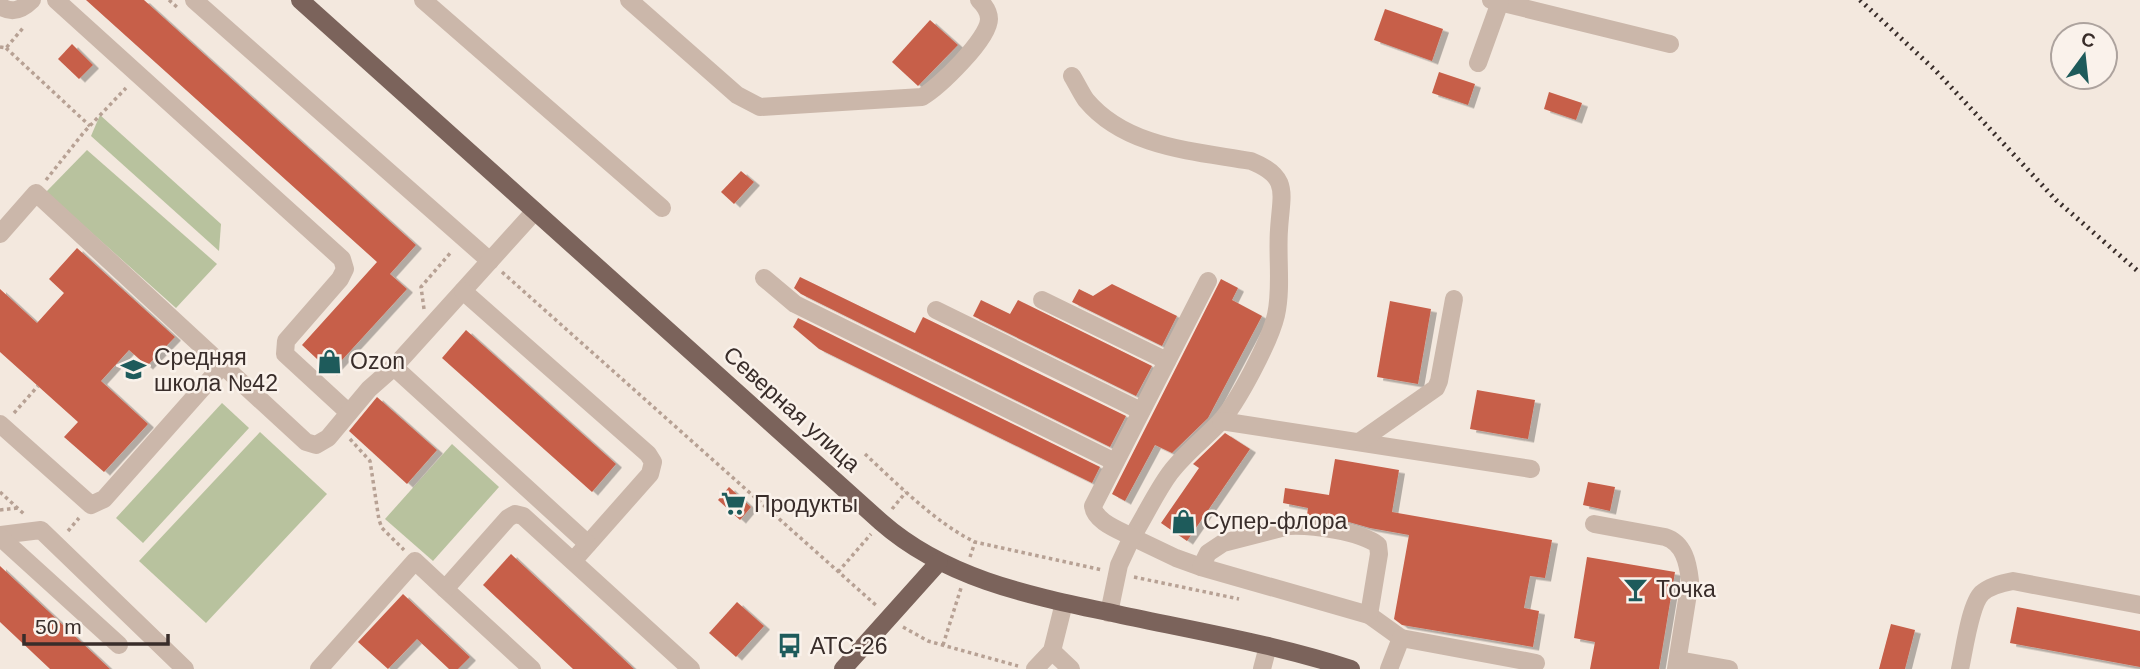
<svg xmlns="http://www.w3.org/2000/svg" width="2140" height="669" font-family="Arial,sans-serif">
	<defs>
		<filter id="shadow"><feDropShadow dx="6" dy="3.5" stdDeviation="0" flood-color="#0004"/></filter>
	</defs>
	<rect width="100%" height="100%" fill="#f3e8de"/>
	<g fill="#b8c29e">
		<polygon points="100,115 221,224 219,251 91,136"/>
		<polygon points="87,150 217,264 176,308 46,192"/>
		<polygon points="222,403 249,428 143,543 116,518"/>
		<polygon points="260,432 327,494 206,623 139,561"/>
		<polygon points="452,444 499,487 433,561 385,519"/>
	</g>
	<g fill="#c75f49" filter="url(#shadow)">
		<polygon points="86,0 144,0 416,245 390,274 407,289 331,372 302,345 377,262"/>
		<polygon points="1385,9 1443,29 1432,61 1374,40"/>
		<polygon points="930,20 958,45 918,86 892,62"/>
		<polygon points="72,44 93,65 79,79 58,59"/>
		<polygon points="1439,72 1475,84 1468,105 1432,93"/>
		<polygon points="1549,92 1582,103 1576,120 1544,109"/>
		<polygon points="741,171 754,182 734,204 721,192"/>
		<polygon points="77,248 175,337 147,366 129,350 101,381 148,424 104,472 64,437 78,422 0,352 0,289 37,323 64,293 49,279"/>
		<polygon points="800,277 915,333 923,317 1126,416 1110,447 801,294 794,288"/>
		<polygon points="1221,279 1238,288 1232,300 1262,316 1208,418 1172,453 1155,445 1125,501 1112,494"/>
		<polygon points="1112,284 1177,316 1162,346 1072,302 1079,289 1093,296"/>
		<polygon points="981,300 1010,314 1018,300 1152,366 1136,396 973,316"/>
		<polygon points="1390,301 1431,309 1418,384 1377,377"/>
		<polygon points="798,318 1100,467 1092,483 819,349 793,327"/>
		<polygon points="466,330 616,464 592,492 442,358"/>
		<polygon points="1477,390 1535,400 1528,439 1470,429"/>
		<polygon points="377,397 437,450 407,484 349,431"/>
		<polygon points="1225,433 1250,449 1187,541 1161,523 1199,468 1193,464"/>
		<polygon points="1335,459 1399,470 1392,512 1552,540 1545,578 1530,576 1524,608 1539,611 1533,647 1402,625 1394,619 1409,535 1370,528 1338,519 1307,515 1308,508 1283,503 1285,488 1329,495"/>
		<polygon points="1588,482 1615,487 1610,511 1583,505"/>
		<polygon points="729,487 751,507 740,520 718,500"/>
		<polygon points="511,554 634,669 573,669 483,585"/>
		<polygon points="1587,557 1675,572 1659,669 1590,669 1595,642 1574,638"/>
		<polygon points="0,566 110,669 50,669 0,622"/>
		<polygon points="403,594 470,657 458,669 449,669 417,639 388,669 358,642"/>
		<polygon points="737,602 764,626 736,657 709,633"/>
		<polygon points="2017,607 2140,631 2140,667 2010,643"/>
		<polygon points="1891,624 1915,630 1905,669 1879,669"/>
	</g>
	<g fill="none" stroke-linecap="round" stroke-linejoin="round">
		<g stroke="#b7a194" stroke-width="3.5" stroke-dasharray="3.5 3.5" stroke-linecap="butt">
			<polyline points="169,0 178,8"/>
			<polyline points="0,47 6,48 23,28"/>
			<polyline points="6,48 90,126"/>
			<polyline points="46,180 84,132 126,88"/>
			<polyline points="502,272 878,607"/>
			<polyline points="424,309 421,287 452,251"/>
			<polyline points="14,413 38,386"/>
			<polyline points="350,439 370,461 379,520 382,528 404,550"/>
			<path d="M865,454C896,483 937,524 975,542L1102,570"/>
			<polyline points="0,492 24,514"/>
			<polyline points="892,509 906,492"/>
			<polyline points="0,510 18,508"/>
			<polyline points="68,531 79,518"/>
			<polyline points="970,557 975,542"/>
			<polyline points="838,572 871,534"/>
			<polyline points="1134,577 1239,599"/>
			<polyline points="903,627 928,641 1018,666"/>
			<polyline points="943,645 961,588"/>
		</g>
		<g stroke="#cbb7aa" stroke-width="18">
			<polyline points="56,0 342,259 345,269 340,279 286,341 285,354 348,412"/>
			<polyline points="194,0 490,261"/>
			<polyline points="423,0 662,208"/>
			<path d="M629,0L737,95L760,107L922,97C939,87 989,39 989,19C989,11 984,5 979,0"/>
			<polyline points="1491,0 1670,44"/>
			<path d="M0,6C12,14 22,10 32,0"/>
			<polyline points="1478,63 1500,2"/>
			<path d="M1072,76C1077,84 1081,93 1086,100C1126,148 1194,151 1251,161C1291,177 1281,194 1279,230C1277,258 1282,288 1276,315C1270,341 1237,404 1219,423C1203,440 1184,454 1170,473C1156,492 1145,516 1132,537L1176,558L1201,567L1369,615L1401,638L1536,663"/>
			<polyline points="0,234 36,193 306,442 316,445 328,438 369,389 394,367 535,211"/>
			<polyline points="764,278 795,304 1115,462"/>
			<polyline points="463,291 648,454 653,462 650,474 573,561"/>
			<polyline points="1042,300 1167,361"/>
			<polyline points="936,310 1141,411"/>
			<polyline points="394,367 588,544"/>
			<polyline points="1221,421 1531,469"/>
			<polyline points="0,424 91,505 104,499 222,366"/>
			<polyline points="1359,442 1436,388 1439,381 1454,299"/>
			<path d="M1594,524L1665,537C1684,543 1688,563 1690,581L1676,669"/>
			<polyline points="0,535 41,530 185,669"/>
			<polyline points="0,537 119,645"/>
			<path d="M1201,567L1208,553L1223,543L1289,526C1312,525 1360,531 1378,545L1379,554L1369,615"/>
			<polyline points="445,589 532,669"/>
			<path d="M1109,613L1119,565L1132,537C1119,530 1095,522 1093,506L1208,281"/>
			<polyline points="1052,651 1071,669"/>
			<polyline points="1678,660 1729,669"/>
			<polyline points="319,669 415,561 445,589 508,518 515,514 523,516 691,669"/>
			<polyline points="1035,669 1052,651 1064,603"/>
			<polyline points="1262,669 1268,646"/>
			<polyline points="1389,669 1401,638"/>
			<path d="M1960,669C1964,652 1970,604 1982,593C1990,586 2002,583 2013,581L2140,605"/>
		</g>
		<g stroke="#7b635b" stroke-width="18">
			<path d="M300,0L881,522C947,580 1033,596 1117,614C1195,631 1275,644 1351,669"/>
			<polyline points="843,669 939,562"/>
		</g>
		<polyline stroke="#392d2a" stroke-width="5" stroke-dasharray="2 5" stroke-linecap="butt" points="1860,0 1936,71 2056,200 2140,273"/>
	</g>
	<defs>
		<symbol id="shop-bare" viewBox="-9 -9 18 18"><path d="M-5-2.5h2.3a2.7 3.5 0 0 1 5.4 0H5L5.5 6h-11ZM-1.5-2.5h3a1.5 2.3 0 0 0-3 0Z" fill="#1e5b5b" stroke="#faf2eb" stroke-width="2.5" paint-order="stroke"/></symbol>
		<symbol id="school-bare" viewBox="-9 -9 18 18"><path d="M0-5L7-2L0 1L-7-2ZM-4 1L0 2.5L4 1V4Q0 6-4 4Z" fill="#1e5b5b" stroke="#faf2eb" stroke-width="2.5" paint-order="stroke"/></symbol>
		<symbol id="supermarket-bare" viewBox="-9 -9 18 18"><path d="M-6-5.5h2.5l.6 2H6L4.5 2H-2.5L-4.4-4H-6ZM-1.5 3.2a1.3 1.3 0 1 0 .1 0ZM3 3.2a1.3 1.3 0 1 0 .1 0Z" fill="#1e5b5b" stroke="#faf2eb" stroke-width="2.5" paint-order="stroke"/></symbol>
		<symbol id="bar-bare" viewBox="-9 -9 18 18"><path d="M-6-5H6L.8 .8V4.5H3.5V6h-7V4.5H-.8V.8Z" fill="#1e5b5b" stroke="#faf2eb" stroke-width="2.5" paint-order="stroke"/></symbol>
		<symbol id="bus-bare" viewBox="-9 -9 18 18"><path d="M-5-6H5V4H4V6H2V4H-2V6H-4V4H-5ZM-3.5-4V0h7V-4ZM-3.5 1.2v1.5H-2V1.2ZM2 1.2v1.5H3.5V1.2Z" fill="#1e5b5b" stroke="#faf2eb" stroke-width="2.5" paint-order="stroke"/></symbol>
	</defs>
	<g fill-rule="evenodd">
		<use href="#shop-bare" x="312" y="344" width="35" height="35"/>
		<use href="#school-bare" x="116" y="352" width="35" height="35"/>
		<use href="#supermarket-bare" x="716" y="486" width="35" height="35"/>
		<use href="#shop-bare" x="1166" y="504" width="35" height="35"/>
		<use href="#bar-bare" x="1618" y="572" width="35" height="35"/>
		<use href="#bus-bare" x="772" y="628" width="35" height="35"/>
	</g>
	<g text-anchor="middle" stroke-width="5" stroke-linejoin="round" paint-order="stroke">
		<g font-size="23" fill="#392d2a" stroke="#faf2eb" text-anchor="start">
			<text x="154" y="365">Средняя<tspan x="154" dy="26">школа №42</tspan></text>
			<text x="350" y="369">Ozon</text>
			<text x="754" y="512">Продукты</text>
			<text x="1203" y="529">Супер-флора</text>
			<text x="1656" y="597">Точка</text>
			<text x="810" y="654">АТС-26</text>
		</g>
		<g font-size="23" fill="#392d2a" stroke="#faf2eb">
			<text transform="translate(792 409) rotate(42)" y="8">Северная улица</text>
		</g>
	</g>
	<g transform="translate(2084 56) rotate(15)"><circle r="33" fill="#faf2eb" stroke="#ada39e" stroke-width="2"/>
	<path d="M0-5L12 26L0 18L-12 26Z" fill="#1e5b5b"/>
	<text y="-10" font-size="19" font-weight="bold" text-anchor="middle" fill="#392d2a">С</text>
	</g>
	<path d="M24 634v10h144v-10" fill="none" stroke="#392d2a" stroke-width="3.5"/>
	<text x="35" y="634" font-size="21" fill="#392d2a" stroke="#faf2eb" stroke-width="5" paint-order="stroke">50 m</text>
</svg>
